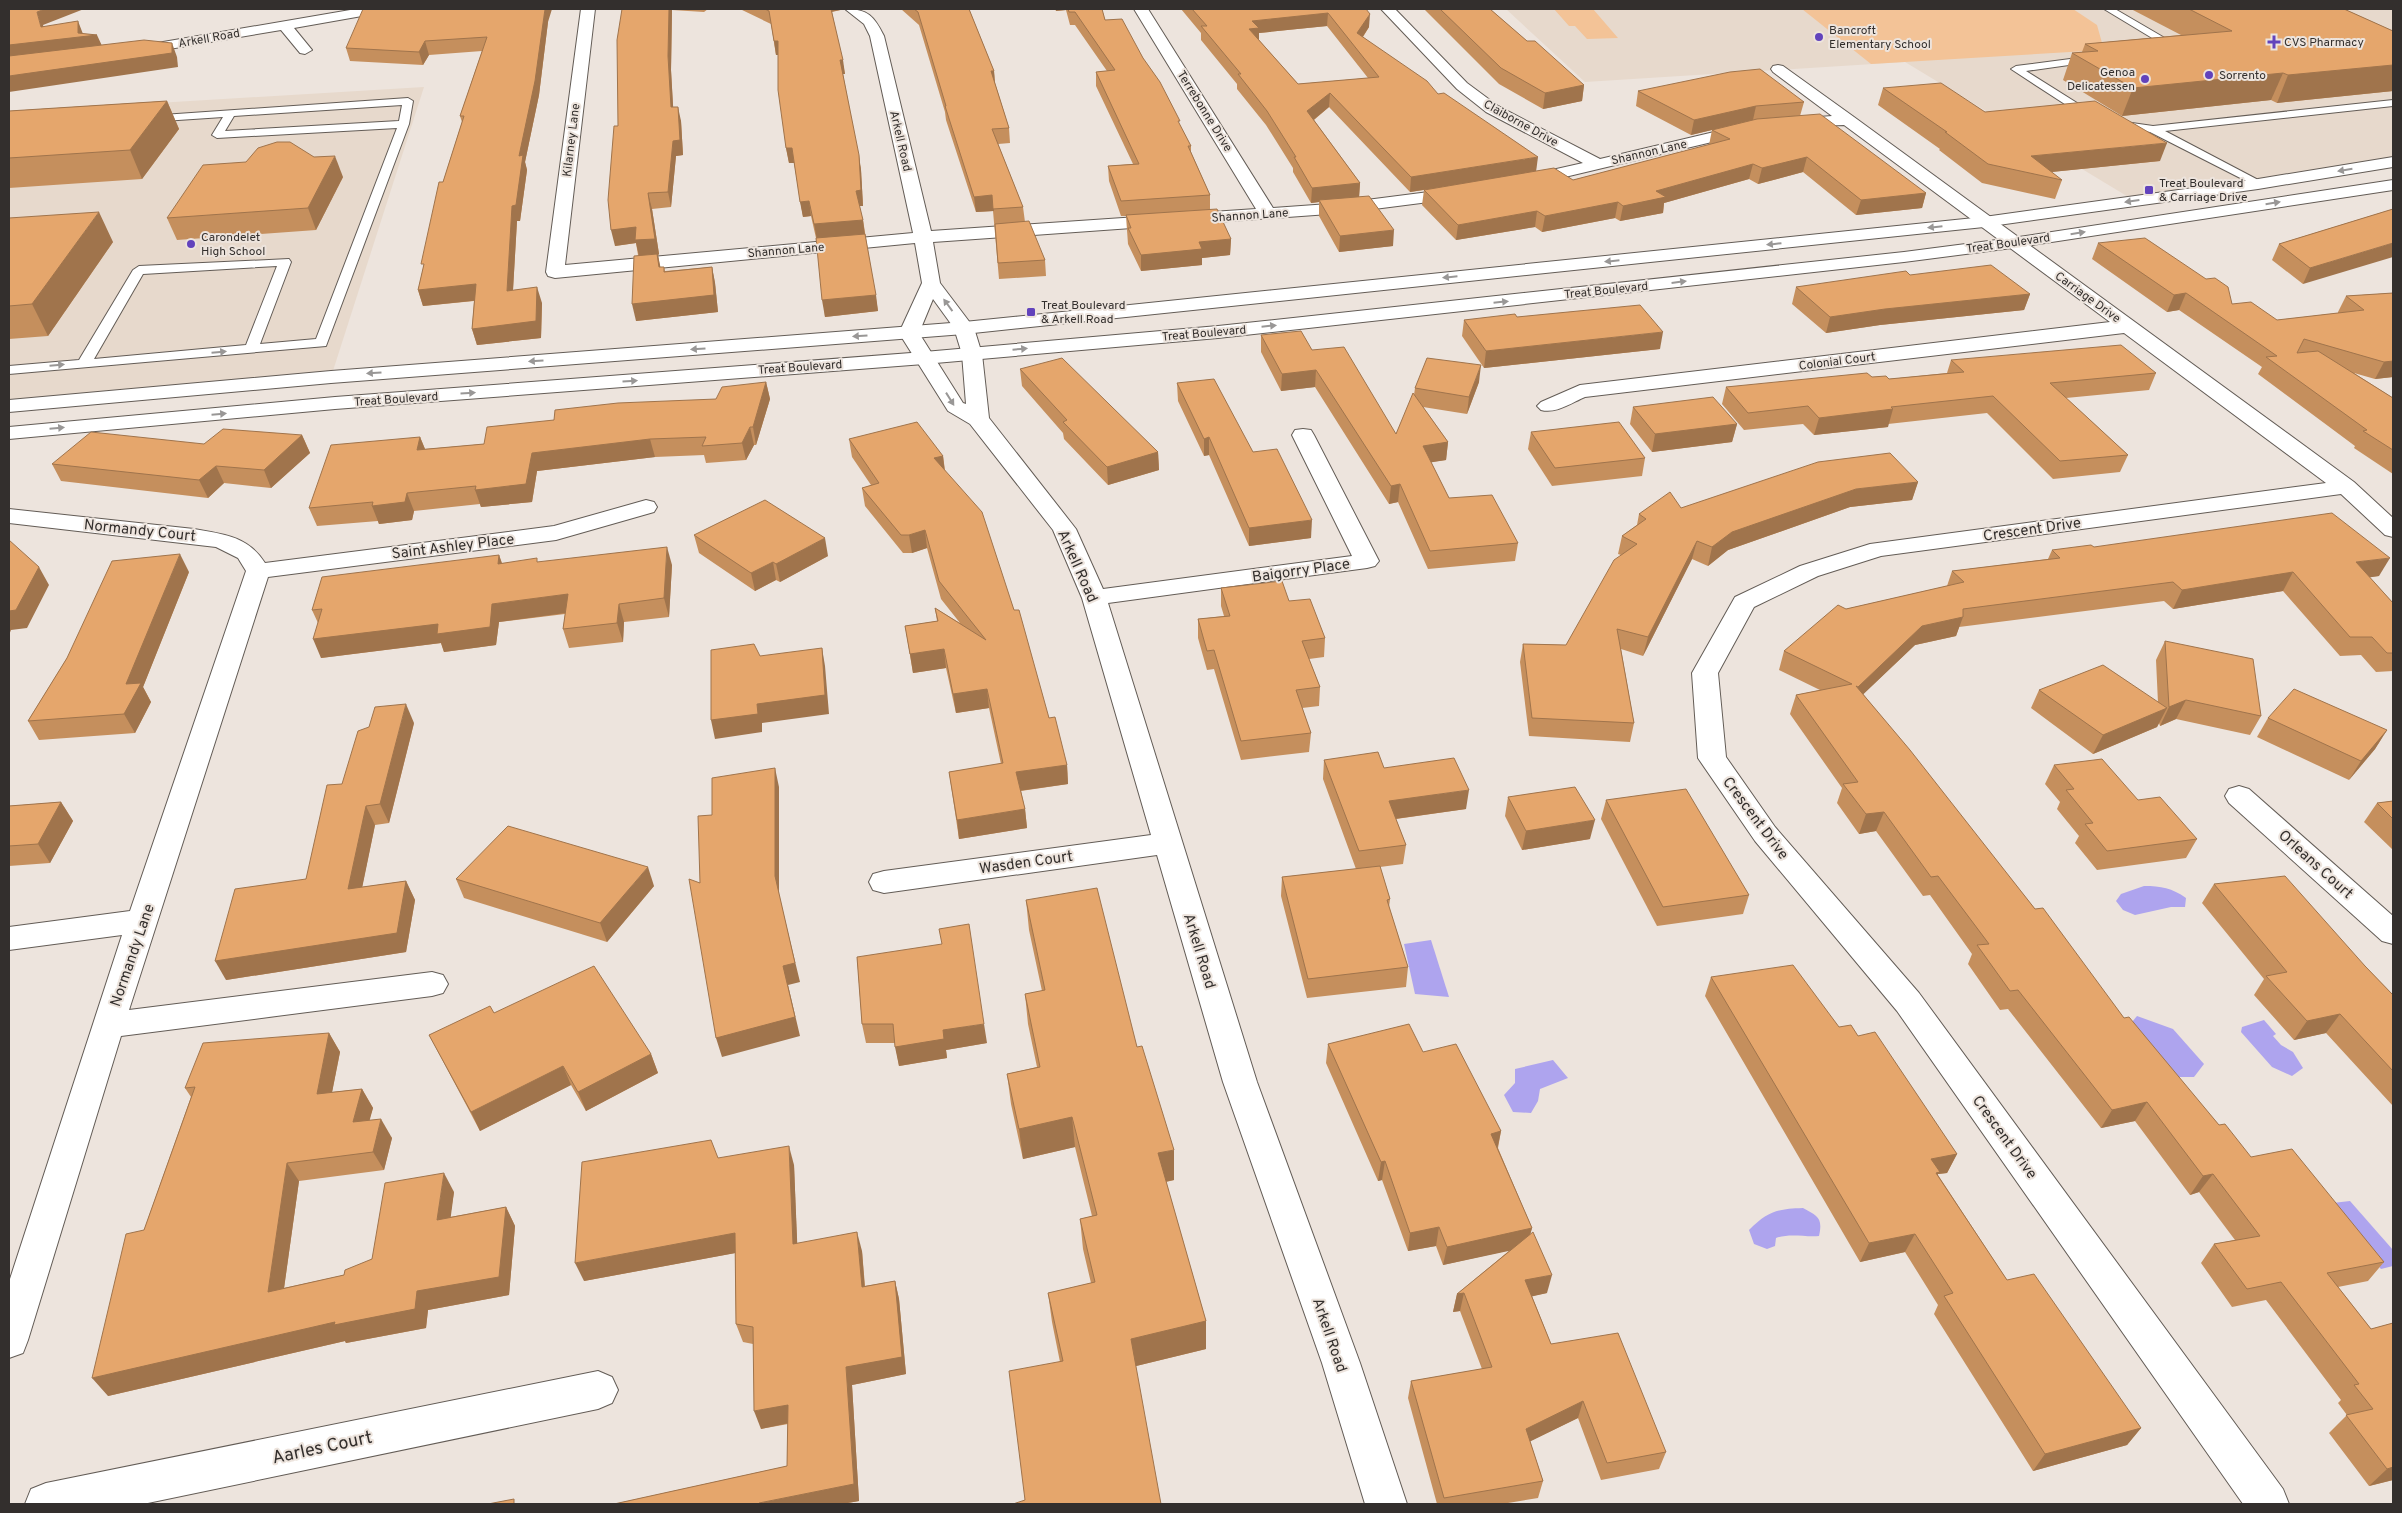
<svg xmlns="http://www.w3.org/2000/svg" width="2402" height="1513" font-family="Overpass,sans-serif">
	<rect width="100%" height="100%" fill="#ede4dd"/>
	<g fill="#e7d9cc">
		<polygon points="1506,9 2393,9 2393,162 2135,201 1905,62 1585,82"/>
		<polygon points="424,87 331,377 9,406 9,112"/>
	</g>
	<g fill="#f3c397">
		<polygon points="1554,9 1593,9 1618,38 1587,39 1575,26 1569,26"/>
		<polygon points="1802,9 2073,9 2097,25 2104,50 1871,64"/>
	</g>
	<g fill="#aea4ee">
		<path d="M2144,886C2161,886 2172,888 2186,898L2185,907H2171L2135,915L2123,910L2116,901L2121,894Z"/>
		<polygon points="1431,940 1449,997 1415,994 1404,944"/>
		<polygon points="2137,1016 2173,1029 2204,1064 2194,1077 2175,1077 2127,1028"/>
		<polygon points="2264,1020 2276,1034 2273,1036 2281,1045 2293,1052 2303,1068 2292,1076 2272,1067 2241,1032 2242,1027"/>
		<polygon points="1553,1060 1568,1078 1540,1089 1538,1101 1531,1113 1513,1112 1504,1095 1515,1083 1515,1069"/>
		<polygon points="2350,1201 2393,1250 2393,1266 2381,1269 2324,1204"/>
		<path d="M1803,1208C1818,1216 1823,1218 1819,1236C1803,1237 1790,1233 1776,1238L1775,1246L1767,1249L1754,1244L1749,1230C1768,1211 1777,1209 1803,1208Z"/>
	</g>
	<g fill="none" stroke-linecap="round" stroke-linejoin="round">
		<defs>
			<g id="service">
				<polygon points="2104,9 2115,9 2175,44 2160,51 2154,51 2154,47 2162,44"/>
				<polygon points="2093,56 2097,57 2097,61 2026,71 2085,108 2118,121 2153,126 2393,100 2393,106 2165,131 2262,182 2264,184 2262,186 2258,187 2150,132 2112,126 2077,112 2011,69 2016,66"/>
				<path d="M408,98L413,101L409,124L326,346L9,374V366L79,360L133,270L139,266L289,259L291,262L260,344L316,339L397,128L217,138L212,135L223,117L148,122L143,119L148,116ZM402,105L399,121L225,131L234,116ZM277,266L246,345L94,359L143,274Z"/>
			</g>
			<g id="minor">
				<polygon points="356,9 386,9 379,13 294,28 312,50 305,54 300,53 281,30 134,55 127,51 134,47"/>
				<path d="M581,9H595L565,265L913,233L870,36L864,24L845,9C868,9 874,16 884,36L931,231L1256,209L1134,9H1148L1273,208L1343,203L1460,188L1466,189L1469,193L1466,197L1460,198L1343,213L933,242L940,283L974,328L982,354L989,418L1076,529L1103,589L1352,556L1292,435L1295,430L1303,429L1311,430L1314,435L1379,561L1375,566L1367,568L1108,603L1257,1082L1360,1363L1407,1504H1365L1322,1363L1223,1082L1157,855L884,893L873,890L869,882L873,874L884,871L1151,835L1082,598L1053,530L970,424L948,411L899,333L922,283L915,243L555,278L548,276L546,272ZM933,299L954,328L962,354L966,404L963,403L919,333Z"/>
				<polygon points="1381,9 1395,9 1467,83 1498,106 1600,159 1748,124 1754,126 1756,129 1754,132 1527,186 1521,185 1519,181 1521,177 1583,163 1486,112 1457,89"/>
				<path d="M1778,65L1783,66L1854,117L2354,482L2393,518V537L2385,535L2341,494L1881,556L1818,576L1754,607L1718,673L1726,757L1775,827L1919,993L2283,1489L2289,1504H2243L1897,1011L1755,841L1698,758L1692,673L1735,597L1800,566L1870,544L2326,483L2124,333L1585,397C1571,403 1556,414 1541,410L1537,406L1541,402L1580,385L2110,322L1844,125L1787,127L1785,124L1787,121L1793,119L1832,116L1773,72L1771,69L1773,66Z"/>
				<path d="M646,500L654,502L657,507L654,512L556,540L268,577L129,1010L432,972L443,975L448,984L443,993L432,996L121,1036L28,1340L23,1353L9,1358V1282L122,935L9,950V927L130,911L246,571L238,558L216,547L9,523V509L194,529C223,534 248,536 265,563L554,526Z"/>
				<polygon points="2239,786 2249,789 2393,916 2393,944 2382,941 2229,803 2225,796 2229,789"/>
				<polygon points="598,1371 612,1377 618,1390 612,1403 598,1409 143,1504 25,1504 31,1489 46,1483"/>
			</g>
			<g id="secondary">
				<polygon points="2393,157 2393,167 2258,189 1984,227 964,334 331,383 9,412 9,400 331,371 964,322 1984,217 2258,179"/>
				<polygon points="2393,180 2393,190 2012,248 1904,262 1218,338 924,364 335,409 9,439 9,427 335,397 924,352 1218,326 1904,252 2012,238"/>
			</g>
		</defs>
		<use href="#service" stroke="#635c56" stroke-width="2"/>
		<use href="#minor" stroke="#635c56" stroke-width="2"/>
		<use href="#secondary" stroke="#635c56" stroke-width="2"/>
		<use href="#service" fill="#fff" fill-rule="evenodd"/>
		<use href="#minor" fill="#fff" fill-rule="evenodd"/>
		<use href="#secondary" fill="#fff" fill-rule="evenodd"/>
	</g>
	<g fill="#c58f5d" fill-rule="evenodd">
		<polygon points="622,9 708,9 704,12 672,10 671,70 673,107 681,121 683,155 676,156 671,207 652,209 659,254 658,255 660,267 664,267 665,271 712,267 715,283 718,312 636,321 638,255 636,243 615,246"/>
		<polygon points="740,9 845,9 832,12 845,74 843,74 861,170 863,206 859,206 863,220 878,311 825,317 816,238 811,216 803,217 794,163 789,163 786,148 778,55 776,55 771,24"/>
		<polygon points="901,9 969,9 994,71 995,83 1009,128 1010,143 998,144 1023,207 1025,222 1045,260 1046,276 999,279 993,211 976,212 946,120 945,112 919,25"/>
		<polygon points="1055,9 1102,9 1105,20 1143,58 1180,126 1191,146 1191,152 1210,195 1210,209 1231,239 1230,255 1202,258 1202,265 1141,271 1128,244 1126,216 1121,216 1109,181 1108,166 1133,164 1096,86 1096,72 1107,71 1075,25 1070,25 1066,10 1056,11"/>
		<path d="M1181,9H1366L1369,27L1363,37L1438,94L1536,171L1573,180L1709,145L1712,130L1691,135L1636,106L1638,91L1804,102L1800,116L1926,193L1922,208L1856,215L1803,172L1758,184L1749,179L1664,203L1663,213L1620,221L1615,218L1542,232L1535,227L1456,240L1422,205L1424,190L1410,192L1329,107L1314,120L1360,183L1359,197L1393,246L1339,252L1319,216V202L1311,203L1293,172V168L1266,125L1237,89V84L1201,40V33ZM1327,26L1368,78L1298,84L1259,40V33Z"/>
		<polygon points="1424,9 1490,9 1527,41 1584,85 1582,101 1543,109 1499,84"/>
		<polygon points="2131,9 2344,9 2393,31 2393,91 2277,103 2271,100 2122,116 2063,80 2072,53 2082,52 2085,44 2181,35"/>
		<polygon points="548,22 539,95 525,162 527,170 520,221 517,221 513,290 542,303 541,338 477,345 472,329 474,301 423,306 418,290 443,182 462,122 460,116 482,51 429,55 423,65 350,61 346,48"/>
		<polygon points="1883,88 1985,112 2160,161 2051,172 2062,180 2055,199 1982,183 1939,150 1940,149 1878,105"/>
		<polygon points="167,101 179,129 142,179 9,188 9,111"/>
		<polygon points="246,162 343,177 316,230 177,240 167,218"/>
		<polygon points="2393,209 2303,284 2272,260 2279,244"/>
		<polygon points="9,218 113,242 48,336 9,339"/>
		<polygon points="2098,243 2232,304 2277,320 2338,313 2338,312 2346,296 2393,293 2393,377 2375,379 2354,373 2393,398 2393,474 2354,448 2355,446 2258,374 2262,367 2179,310 2167,312 2092,259"/>
		<polygon points="1910,275 2030,294 2024,310 1880,325 1826,333 1792,304 1796,287"/>
		<polygon points="1517,317 1660,349 1484,368 1462,336 1464,320"/>
		<polygon points="1261,335 1312,350 1396,434 1414,395 1415,388 1479,382 1467,414 1423,407 1448,442 1446,460 1431,462 1449,498 1518,543 1515,561 1428,569 1398,502 1389,504 1315,387 1281,391 1261,352"/>
		<polygon points="1951,360 2156,373 2149,390 2066,398 2128,455 2120,472 2053,479 1987,413 1888,424 1888,427 1814,435 1803,424 1744,430 1722,404 1726,387 1872,377 1889,379 1947,373"/>
		<polygon points="1020,369 1158,452 1159,470 1108,485 1064,439 1063,433 1022,386"/>
		<polygon points="766,382 770,399 756,445 754,445 746,460 706,463 704,455 655,457 537,471 532,502 481,507 480,504 414,511 412,520 379,524 378,521 317,526 309,508 420,437 425,449 484,444 554,420 716,399"/>
		<polygon points="1177,383 1253,452 1311,538 1249,546 1209,455 1204,456 1178,401"/>
		<polygon points="1633,407 1737,424 1732,442 1652,452 1630,424"/>
		<polygon points="1531,432 1645,458 1642,476 1552,486 1528,449"/>
		<polygon points="302,435 310,453 271,488 224,483 208,498 61,481 52,464 204,444"/>
		<polygon points="849,439 943,456 945,470 1049,718 1067,765 1068,784 1021,791 1025,809 1027,828 959,839 949,772 1001,764 989,708 956,713 946,668 913,673 905,626 937,621 935,608 960,623 941,599 927,548 912,553 903,553 865,506 862,488 871,485 852,457"/>
		<polygon points="1918,482 1912,500 1850,507 1728,550 1708,566 1692,559 1643,656 1621,649 1634,723 1630,742 1529,736 1520,662 1523,644 1566,645 1621,555 1618,554 1622,536 1637,525 1639,514 1681,508"/>
		<polygon points="694,535 828,556 780,582 776,580 755,591 699,553"/>
		<polygon points="2094,547 2379,576 2369,577 2393,603 2393,671 2376,672 2361,655 2340,656 2283,591 2173,609 2164,601 1959,627 1956,636 1915,645 1863,694 2035,909 2124,1018 2219,1125 2251,1157 2384,1262 2368,1281 2338,1287 2371,1329 2393,1323 2393,1480 2369,1486 2329,1433 2347,1415 2338,1403 2341,1400 2266,1300 2232,1307 2201,1263 2214,1244 2235,1240 2199,1192 2190,1195 2135,1121 2101,1128 2008,1009 2000,1010 1968,964 1972,954 1930,895 1923,896 1876,831 1859,834 1837,803 1842,788 1790,714 1796,695 1820,690 1779,670 1784,651 1846,609 1947,586 1952,571 2048,559 2052,550"/>
		<polygon points="499,555 502,563 538,562 672,565 669,617 624,622 623,642 569,648 563,629 565,614 499,622 496,645 444,652 441,643 321,658 318,623 312,610"/>
		<polygon points="189,572 143,687 151,702 135,733 39,740 28,721 67,658"/>
		<polygon points="1221,588 1289,601 1325,638 1324,657 1309,659 1320,687 1319,706 1302,708 1311,733 1309,752 1241,760 1214,669 1207,670 1198,638 1198,619 1224,616 1221,606"/>
		<polygon points="2165,641 2261,716 2250,735 2176,719 2160,726 2159,723 2157,727 2093,754 2031,708 2039,690 2158,703 2156,660"/>
		<polygon points="2268,718 2387,730 2375,749 2349,780 2257,737"/>
		<polygon points="414,723 389,823 375,825 362,887 406,881 415,900 406,952 226,980 306,879 342,784"/>
		<polygon points="1324,760 1384,768 1466,809 1396,819 1406,845 1403,864 1380,867 1390,899 1389,907 1408,967 1406,987 1307,998 1281,896 1282,877 1356,869 1323,779"/>
		<polygon points="2054,765 2138,800 2197,839 2186,858 2097,870 2075,843 2079,836 2057,809 2060,802 2045,784"/>
		<polygon points="1508,797 1590,839 1522,850 1505,816"/>
		<polygon points="1606,800 1749,895 1743,914 1657,926 1601,819"/>
		<polygon points="2393,801 2393,850 2364,822 2377,803"/>
		<polygon points="61,802 73,821 50,863 9,866 9,806"/>
		<polygon points="456,879 654,886 607,942 464,898"/>
		<polygon points="2214,884 2365,966 2393,995 2393,1106 2326,1033 2294,1040 2254,995 2264,979 2202,903"/>
		<polygon points="1026,900 1137,1047 1174,1180 1166,1182 1206,1321 1206,1349 1136,1366 1025,1500 1060,1362 1052,1322 1048,1293 1091,1283 1083,1249 1080,1219 1092,1216 1075,1147 1023,1159 1011,1104 1007,1074 1037,1067 1028,1024 1025,994 1042,991 1029,930"/>
		<polygon points="857,957 987,1043 946,1050 947,1058 899,1066 895,1043 866,1043 862,1024"/>
		<polygon points="1711,977 1839,1027 1858,1036 1957,1154 1947,1173 1938,1174 1938,1175 2007,1280 2141,1428 2127,1445 2033,1471 1934,1314 1938,1305 1905,1252 1860,1262 1705,996"/>
		<polygon points="494,1013 651,1054 658,1073 586,1111 571,1085 480,1131 429,1035"/>
		<polygon points="329,1033 340,1052 332,1092 362,1089 373,1108 369,1120 392,1138 384,1170 299,1181 284,1288 344,1275 372,1259 454,1192 450,1217 506,1207 515,1226 509,1295 428,1310 426,1328 346,1343 345,1341 108,1396 144,1230 191,1097 185,1088"/>
		<polygon points="1328,1044 1423,1052 1501,1131 1498,1148 1532,1228 1530,1234 1547,1293 1532,1296 1551,1344 1666,1452 1659,1469 1601,1480 1578,1418 1530,1441 1543,1481 1538,1498 1502,1504 1437,1504 1408,1398 1411,1381 1482,1369 1460,1311 1453,1312 1457,1294 1510,1250 1443,1265 1436,1246 1408,1251 1382,1180 1378,1181 1326,1063"/>
		<polygon points="718,1158 794,1165 797,1243 862,1251 865,1286 895,1281 899,1299 906,1374 852,1385 859,1501 842,1504 614,1504 787,1466 788,1424 761,1429 753,1344 743,1342 736,1324 735,1253 584,1281"/>
	</g>
	<g fill="#a0744c">
		<polygon points="45,9 84,9 43,25 47,40 78,33 78,21 83,34 97,35 103,48 9,60 9,45 41,27 37,12"/>
		<polygon points="545,9 552,9 548,22 539,95 525,162 527,170 520,221 517,221 512,307 507,291 512,206 519,156"/>
		<polygon points="669,9 671,9 672,10 671,70 674,122 671,107 668,56"/>
		<polygon points="830,9 845,9 830,12"/>
		<polygon points="1056,9 1066,9 1066,10 1056,11"/>
		<polygon points="1328,13 1327,26 1259,33 1259,41 1249,29 1252,21"/>
		<polygon points="1370,14 1369,27 1356,47 1357,33"/>
		<polygon points="425,41 429,55 423,65 419,52"/>
		<polygon points="774,41 778,41 780,55 776,55"/>
		<polygon points="172,43 177,57 178,67 9,92 9,76"/>
		<polygon points="840,60 843,60 845,74 842,74"/>
		<polygon points="2393,65 2393,91 2277,103 2288,75"/>
		<polygon points="991,71 994,71 995,85"/>
		<polygon points="2283,73 2271,100 2122,116 2133,88"/>
		<polygon points="1584,85 1582,101 1543,109 1545,93"/>
		<polygon points="1330,93 1329,107 1306,126 1307,111"/>
		<polygon points="167,101 179,129 142,179 130,150"/>
		<polygon points="1756,106 1753,120 1691,135 1694,120"/>
		<polygon points="678,107 681,121 683,155 676,156 671,207 668,192 673,141"/>
		<polygon points="2167,143 2160,161 2031,174 2031,156"/>
		<polygon points="786,148 792,148 794,163 789,163"/>
		<polygon points="859,155 861,170 863,206 858,206 856,191"/>
		<polygon points="335,156 343,177 316,230 308,208"/>
		<polygon points="1538,157 1536,172 1410,192 1411,177"/>
		<polygon points="1807,157 1803,172 1758,184 1762,168"/>
		<polygon points="1753,164 1749,179 1664,203 1663,213 1620,221 1623,206 1656,191"/>
		<polygon points="1360,183 1359,198 1319,200 1319,202 1311,203 1312,188"/>
		<polygon points="648,193 652,209 659,254 658,255 661,270 639,256 636,243 615,246 611,230"/>
		<polygon points="1926,193 1922,208 1856,215 1861,200"/>
		<polygon points="992,195 994,211 976,212 974,197"/>
		<polygon points="809,201 811,216 803,217 800,202"/>
		<polygon points="1618,202 1615,218 1542,232 1545,216"/>
		<polygon points="1537,211 1535,227 1456,240 1458,225"/>
		<polygon points="99,212 113,242 48,336 32,304"/>
		<polygon points="863,220 865,236 817,240 814,224"/>
		<polygon points="1394,230 1393,246 1339,252 1340,236"/>
		<polygon points="1231,239 1230,255 1202,258 1202,265 1141,271 1141,255 1199,242"/>
		<polygon points="2393,243 2393,257 2303,284 2310,268"/>
		<polygon points="712,267 715,283 718,312 636,321 632,304"/>
		<polygon points="476,284 481,300 423,306 418,290"/>
		<polygon points="537,287 542,303 541,338 477,345 472,329"/>
		<polygon points="2186,293 2179,310 2167,312 2174,295"/>
		<polygon points="2030,294 2024,310 1880,325 1826,333 1830,317 1885,309"/>
		<polygon points="876,295 878,311 825,317 822,300"/>
		<polygon points="1663,332 1660,349 1484,368 1486,351"/>
		<polygon points="2393,361 2393,377 2375,379 2384,362"/>
		<polygon points="1481,365 1479,382 1467,414 1469,397"/>
		<polygon points="1316,370 1315,387 1281,391 1282,374"/>
		<polygon points="766,382 770,399 756,445 753,427"/>
		<polygon points="1893,409 1888,427 1814,435 1819,418"/>
		<polygon points="1737,424 1732,442 1652,452 1655,434"/>
		<polygon points="750,427 754,445 746,460 742,443"/>
		<polygon points="302,435 310,453 271,488 264,470"/>
		<polygon points="420,437 427,454 417,450"/>
		<polygon points="1209,437 1209,455 1204,456 1204,439"/>
		<polygon points="650,439 655,457 537,471 532,502 481,507 475,490 532,453"/>
		<polygon points="1448,442 1446,460 1421,464 1423,446"/>
		<polygon points="1158,452 1159,470 1108,485 1107,467"/>
		<polygon points="943,456 945,474 934,458"/>
		<polygon points="216,466 224,483 208,498 199,480"/>
		<polygon points="1918,482 1912,500 1850,507 1728,550 1708,566 1712,547 1732,532 1856,489"/>
		<polygon points="1400,484 1398,502 1389,504 1391,486"/>
		<polygon points="407,493 414,511 412,520 379,524 372,506"/>
		<polygon points="1312,520 1311,538 1249,546 1249,528"/>
		<polygon points="925,530 927,548 912,553 909,535"/>
		<polygon points="825,538 828,556 780,582 776,564"/>
		<polygon points="1697,541 1692,559 1643,656 1648,637"/>
		<polygon points="667,547 672,565 669,617 664,598"/>
		<polygon points="180,554 189,572 143,687 151,702 135,733 124,714 126,684"/>
		<polygon points="499,555 505,573 498,564"/>
		<polygon points="2390,558 2379,576 2345,581 2356,562"/>
		<polygon points="773,562 776,580 755,591 751,573"/>
		<polygon points="39,567 49,585 27,628 11,630 9,635 9,611"/>
		<polygon points="2293,572 2283,591 2173,609 2182,590"/>
		<polygon points="568,594 573,612 499,622 496,645 444,652 441,643 321,658 313,639 492,604"/>
		<polygon points="619,604 624,622 623,642 617,623"/>
		<polygon points="1963,617 1956,636 1915,645 1851,706 1858,687 1922,626"/>
		<polygon points="822,648 825,666 829,714 762,723 762,732 715,739 711,720 757,704"/>
		<polygon points="944,649 946,668 913,673 910,654"/>
		<polygon points="987,689 989,708 956,713 953,694"/>
		<polygon points="2186,700 2176,719 2160,726 2169,707"/>
		<polygon points="406,704 414,723 389,823 380,804"/>
		<polygon points="2167,708 2157,727 2093,754 2103,735"/>
		<polygon points="2387,730 2375,749 2349,780 2361,761"/>
		<polygon points="1067,765 1068,784 1018,791 1016,772"/>
		<polygon points="775,768 779,787 779,895 800,982 788,985 800,1036 722,1057 716,1038 775,876"/>
		<polygon points="1469,790 1466,809 1387,820 1389,801"/>
		<polygon points="61,802 73,821 50,863 38,844"/>
		<polygon points="366,806 375,825 358,908 348,889"/>
		<polygon points="1025,809 1027,828 959,839 957,820"/>
		<polygon points="1884,812 1876,831 1859,834 1866,814"/>
		<polygon points="1595,820 1590,839 1522,850 1526,831"/>
		<polygon points="648,867 654,886 607,942 600,923"/>
		<polygon points="406,881 415,900 406,952 226,980 215,961"/>
		<polygon points="2340,1014 2326,1033 2294,1040 2307,1021"/>
		<polygon points="984,1024 987,1043 946,1050 947,1058 899,1066 895,1047 943,1030"/>
		<polygon points="329,1033 340,1052 328,1113 317,1094"/>
		<polygon points="651,1054 658,1073 586,1111 578,1092"/>
		<polygon points="563,1066 571,1085 480,1131 471,1112"/>
		<polygon points="362,1089 373,1108 364,1141 353,1122"/>
		<polygon points="2147,1102 2135,1121 2101,1128 2112,1110"/>
		<polygon points="1072,1117 1075,1147 1023,1159 1019,1129"/>
		<polygon points="381,1119 392,1138 384,1170 373,1152"/>
		<polygon points="1501,1131 1497,1150 1491,1134"/>
		<polygon points="789,1146 794,1165 798,1262 793,1244"/>
		<polygon points="1174,1150 1174,1180 1159,1183 1158,1153"/>
		<polygon points="1957,1154 1947,1173 1938,1174 1930,1191 1931,1159"/>
		<polygon points="1385,1161 1382,1180 1378,1181 1381,1162"/>
		<polygon points="287,1163 299,1181 281,1310 268,1292"/>
		<polygon points="444,1173 454,1192 448,1238 437,1220"/>
		<polygon points="2213,1174 2199,1192 2190,1195 2203,1176"/>
		<polygon points="506,1207 515,1226 509,1295 428,1310 426,1328 346,1343 345,1341 108,1396 92,1378 417,1291"/>
		<polygon points="1439,1227 1436,1246 1408,1251 1410,1233"/>
		<polygon points="1532,1228 1527,1247 1443,1265 1447,1247"/>
		<polygon points="857,1232 862,1251 866,1305 862,1287"/>
		<polygon points="735,1233 741,1252 584,1281 575,1263"/>
		<polygon points="1915,1234 1905,1252 1860,1262 1869,1243"/>
		<polygon points="1552,1275 1547,1293 1521,1299 1525,1280"/>
		<polygon points="895,1281 899,1299 906,1374 852,1385 859,1501 842,1504 759,1504 759,1503 854,1484 846,1367"/>
		<polygon points="1464,1293 1460,1311 1453,1312 1457,1294"/>
		<polygon points="1206,1321 1206,1349 1132,1367 1131,1339"/>
		<polygon points="1583,1401 1578,1418 1521,1446 1526,1429"/>
		<polygon points="788,1405 794,1422 761,1429 754,1411"/>
		<polygon points="2141,1428 2127,1445 2033,1471 2045,1454"/>
		<polygon points="2393,1467 2393,1480 2369,1486 2387,1469"/>
	</g>
	<g fill="#e5a66c" stroke="#a0744c" fill-rule="evenodd">
		<polygon points="9,9 45,9 37,12 41,27 78,21 78,33 97,35 9,45"/>
		<polygon points="363,9 545,9 535,81 519,156 523,155 516,205 512,206 507,291 537,287 536,321 472,329 476,284 418,290 424,264 421,264 439,182 443,182 464,116 460,116 487,37 425,41 419,52 346,48"/>
		<polygon points="622,9 669,9 668,56 671,107 678,107 680,140 673,141 668,192 648,193 655,239 635,240 636,227 611,230 608,200 614,126 618,126 617,40"/>
		<polygon points="765,9 831,9 843,60 840,60 859,155 861,190 856,191 863,220 814,224 809,201 800,202 792,148 786,148 778,90 778,41 774,41 769,11"/>
		<polygon points="914,9 969,9 994,71 991,71 1009,128 992,129 1023,207 993,209 992,195 974,197 945,106 946,106 918,12"/>
		<polygon points="1068,9 1102,9 1105,20 1122,19 1143,58 1160,82 1180,121 1178,121 1191,146 1188,146 1210,195 1121,201 1108,166 1139,164 1096,72 1115,70 1075,12 1069,12"/>
		<path d="M1192,9H1366L1370,14L1357,33L1427,81L1438,94L1444,93L1538,157L1411,177L1330,93L1307,111L1360,183L1312,188L1294,157H1296L1267,111L1238,74H1241L1201,26H1207ZM1328,13L1379,77L1298,84L1249,29L1259,28L1252,21Z"/>
		<polygon points="1440,9 1490,9 1527,41 1535,41 1584,85 1545,93 1501,68"/>
		<polygon points="2189,9 2344,9 2393,31 2393,65 2288,75 2283,73 2133,88 2072,53 2098,51 2085,44 2232,31"/>
		<polygon points="144,40 172,43 172,53 9,76 9,56"/>
		<polygon points="1760,69 1804,102 1756,106 1694,120 1638,91 1730,72"/>
		<polygon points="1941,83 1985,112 2095,101 2167,143 2031,156 2062,180 1988,164 1945,132 1947,132 1883,88"/>
		<polygon points="167,101 130,150 9,158 9,111"/>
		<polygon points="1820,114 1926,193 1861,200 1807,157 1762,168 1753,164 1656,191 1666,197 1623,206 1618,202 1545,216 1537,211 1458,225 1424,190 1554,168 1573,180 1730,139 1712,130 1757,119"/>
		<polygon points="277,142 290,142 314,157 335,156 308,208 167,218 203,165 246,162 258,148"/>
		<polygon points="1369,196 1394,230 1340,236 1319,200"/>
		<polygon points="1217,209 1231,239 1199,242 1202,249 1141,255 1128,228 1131,228 1126,215"/>
		<polygon points="2393,209 2393,243 2310,268 2279,244"/>
		<polygon points="99,212 32,304 9,306 9,218"/>
		<polygon points="1029,221 1045,260 998,263 995,224"/>
		<polygon points="865,234 876,295 822,300 816,238"/>
		<polygon points="2145,238 2206,279 2215,278 2228,287 2232,304 2251,302 2277,320 2364,310 2346,296 2393,293 2393,361 2384,362 2304,339 2297,353 2318,351 2393,398 2393,450 2363,431 2367,430 2266,357 2277,356 2186,293 2174,295 2098,243"/>
		<polygon points="657,254 659,267 664,267 664,272 712,267 714,295 632,304 634,256"/>
		<polygon points="1991,265 2030,294 1885,309 1830,317 1796,287 1906,271 1910,275"/>
		<polygon points="1640,305 1663,332 1486,351 1464,320 1515,314 1517,317"/>
		<polygon points="1301,331 1312,350 1344,347 1396,434 1413,393 1448,442 1423,446 1449,498 1492,495 1518,543 1430,551 1400,484 1391,486 1316,370 1282,374 1261,335"/>
		<polygon points="2121,345 2156,373 2050,383 2128,455 2060,461 1993,396 1891,407 1893,409 1819,418 1808,406 1748,413 1726,387 1867,373 1872,377 1886,376 1889,379 1964,372 1951,360"/>
		<polygon points="1062,358 1158,452 1107,467 1063,422 1067,420 1020,369"/>
		<polygon points="1427,358 1481,365 1469,397 1415,388"/>
		<polygon points="1214,379 1253,452 1277,449 1312,520 1249,528 1209,437 1204,439 1177,383"/>
		<polygon points="766,382 753,427 750,427 742,443 702,446 706,437 650,439 532,453 526,484 475,490 476,486 407,493 405,502 372,506 373,502 309,508 331,445 420,437 417,450 484,444 487,427 554,420 555,410 618,403 716,399 722,387"/>
		<polygon points="1713,397 1737,424 1655,434 1633,407"/>
		<polygon points="917,422 943,456 934,458 982,512 1014,610 1019,610 1049,718 1055,717 1067,765 1016,772 1025,809 957,820 949,772 1003,763 987,689 953,694 944,649 910,654 905,626 938,621 935,608 986,640 939,581 925,530 909,535 901,535 862,488 879,483 849,439"/>
		<polygon points="1619,422 1645,458 1555,468 1531,432"/>
		<polygon points="223,429 302,435 264,470 216,466 199,480 52,464 91,432 204,444"/>
		<polygon points="1890,453 1918,482 1856,489 1732,532 1712,547 1697,541 1648,637 1617,629 1634,723 1532,718 1523,644 1566,645 1614,560 1637,544 1622,536 1646,519 1639,514 1670,492 1681,508 1818,462"/>
		<polygon points="765,500 825,538 776,564 773,562 751,573 694,535"/>
		<polygon points="2332,513 2390,558 2356,562 2393,603 2393,653 2387,653 2372,637 2350,637 2293,572 2182,590 2173,582 1963,609 1963,617 1922,626 1858,687 1856,686 1910,750 2035,909 2043,908 2124,1018 2129,1017 2219,1125 2225,1124 2251,1157 2292,1149 2384,1262 2327,1273 2371,1329 2393,1323 2393,1467 2387,1469 2346,1415 2373,1409 2354,1385 2359,1384 2281,1282 2247,1289 2214,1244 2260,1236 2213,1174 2203,1176 2147,1102 2112,1110 2018,990 2010,991 1977,945 1989,944 1938,876 1931,877 1884,812 1866,814 1843,784 1858,782 1796,695 1852,684 1784,651 1838,605 1846,609 1964,582 1952,571 2060,558 2052,550 2091,545 2094,547"/>
		<polygon points="9,540 39,567 16,610 9,611"/>
		<polygon points="667,547 664,598 619,604 617,623 563,629 568,594 492,604 490,627 437,634 438,624 313,639 322,609 312,610 322,577 499,555 498,564 537,558 537,562"/>
		<polygon points="180,554 126,684 141,683 124,714 28,721 67,658 112,561"/>
		<polygon points="1282,581 1289,601 1310,599 1325,638 1302,641 1320,687 1296,690 1311,733 1241,741 1214,650 1207,651 1198,619 1230,616 1221,588"/>
		<polygon points="2165,641 2253,659 2261,716 2186,700 2169,707"/>
		<polygon points="754,644 760,656 822,648 825,695 757,704 758,714 711,720 711,650"/>
		<polygon points="2103,665 2167,708 2103,735 2039,690"/>
		<polygon points="2294,689 2387,730 2361,761 2268,718"/>
		<polygon points="406,704 380,804 366,806 348,889 406,881 397,933 215,961 235,889 306,879 327,785 342,784 358,731 369,727 375,707"/>
		<polygon points="1378,752 1384,768 1454,758 1469,790 1389,801 1406,845 1359,851 1324,760"/>
		<polygon points="2102,759 2138,800 2160,797 2197,839 2107,851 2085,824 2093,823 2066,790 2074,789 2054,765"/>
		<polygon points="775,768 775,876 795,963 783,966 795,1017 716,1038 689,879 700,883 698,816 712,815 712,778"/>
		<polygon points="1575,787 1595,820 1526,831 1508,797"/>
		<polygon points="1686,789 1749,895 1663,907 1606,800"/>
		<polygon points="2393,801 2393,819 2377,803"/>
		<polygon points="61,802 38,844 9,846 9,806"/>
		<polygon points="508,826 648,867 600,923 456,879"/>
		<polygon points="1380,866 1390,899 1387,900 1408,967 1308,979 1282,877"/>
		<polygon points="2285,876 2365,966 2393,995 2393,1071 2340,1014 2307,1021 2266,976 2287,972 2214,884"/>
		<polygon points="1097,888 1137,1047 1142,1046 1174,1150 1158,1153 1206,1321 1131,1339 1161,1504 1013,1504 1025,1500 1009,1371 1063,1361 1048,1293 1095,1282 1080,1219 1097,1215 1072,1117 1019,1129 1007,1074 1040,1067 1025,994 1045,990 1026,900"/>
		<polygon points="969,924 984,1024 943,1030 944,1039 895,1047 893,1024 862,1024 857,957 942,944 939,929"/>
		<polygon points="1793,965 1839,1027 1851,1025 1858,1036 1875,1032 1957,1154 1931,1159 1940,1172 1936,1173 2007,1280 2034,1274 2141,1428 2045,1454 1944,1296 1953,1293 1915,1234 1869,1243 1711,977"/>
		<polygon points="594,966 651,1054 578,1092 563,1066 471,1112 429,1035 490,1006 494,1013"/>
		<polygon points="1409,1024 1423,1052 1456,1044 1501,1131 1491,1134 1532,1228 1447,1247 1439,1227 1410,1233 1385,1161 1381,1162 1328,1044"/>
		<polygon points="329,1033 317,1094 362,1089 353,1122 381,1119 373,1152 287,1163 268,1292 344,1275 345,1270 372,1259 385,1183 444,1173 437,1220 506,1207 499,1277 417,1291 415,1309 334,1325 335,1322 92,1378 126,1234 144,1230 195,1087 185,1088 203,1043"/>
		<polygon points="711,1140 718,1158 789,1146 793,1244 857,1232 862,1287 895,1281 902,1357 846,1367 854,1484 759,1503 759,1504 614,1504 787,1466 788,1405 754,1411 753,1327 736,1324 735,1233 575,1263 582,1162"/>
		<polygon points="1533,1232 1552,1275 1525,1280 1551,1344 1618,1333 1666,1452 1607,1463 1583,1401 1526,1429 1543,1481 1444,1498 1411,1381 1492,1367 1464,1293 1457,1294"/>
		<polygon points="514,1499 514,1504 488,1504"/>
	</g>
	<defs><path id="oneway-solid" d="M-6-.8H1V-3.2L6.5 0L1 3.2V.8H-6Z" transform="scale(1.25)"/></defs>
	<g fill="#999796">
		<use href="#oneway-solid" transform="translate(2345 170) rotate(171)"/>
		<use href="#oneway-solid" transform="translate(2132 201) rotate(172)"/>
		<use href="#oneway-solid" transform="translate(2273 203) rotate(-9)"/>
		<use href="#oneway-solid" transform="translate(1935 227) rotate(174)"/>
		<use href="#oneway-solid" transform="translate(2078 233) rotate(-9)"/>
		<use href="#oneway-solid" transform="translate(1774 244) rotate(174)"/>
		<use href="#oneway-solid" transform="translate(1612 261) rotate(174)"/>
		<use href="#oneway-solid" transform="translate(1450 277) rotate(174)"/>
		<use href="#oneway-solid" transform="translate(1679 282) rotate(-7)"/>
		<use href="#oneway-solid" transform="translate(1501 302) rotate(-6)"/>
		<use href="#oneway-solid" transform="translate(948 305) rotate(-126)"/>
		<use href="#oneway-solid" transform="translate(1269 326) rotate(-6)"/>
		<use href="#oneway-solid" transform="translate(860 336) rotate(176)"/>
		<use href="#oneway-solid" transform="translate(698 349) rotate(176)"/>
		<use href="#oneway-solid" transform="translate(1020 349) rotate(-5)"/>
		<use href="#oneway-solid" transform="translate(219 352) rotate(-5)"/>
		<use href="#oneway-solid" transform="translate(536 361) rotate(176)"/>
		<use href="#oneway-solid" transform="translate(57 365) rotate(-5)"/>
		<use href="#oneway-solid" transform="translate(374 373) rotate(176)"/>
		<use href="#oneway-solid" transform="translate(630 381) rotate(-4)"/>
		<use href="#oneway-solid" transform="translate(468 393) rotate(-4)"/>
		<use href="#oneway-solid" transform="translate(950 399) rotate(58)"/>
		<use href="#oneway-solid" transform="translate(219 414) rotate(-5)"/>
		<use href="#oneway-solid" transform="translate(57 428) rotate(-5)"/>
	</g>
	<g fill="#6243bc" stroke="#ede4dd" stroke-width="2">
		<circle cx="1819" cy="37" r="5"/>
		<path d="M2271.5 34.5h5v5h5v5h-5v5h-5v-5h-5v-5h5z"/>
		<circle cx="2209" cy="75" r="5"/>
		<circle cx="2145" cy="79" r="5"/>
		<rect x="2144" y="185" width="10" height="10" rx="2.5"/>
		<circle cx="191" cy="244" r="5"/>
		<rect x="1026" y="307" width="10" height="10" rx="2.5"/>
	</g>
	<g text-anchor="middle" stroke-width="4" stroke-linejoin="round" paint-order="stroke">
		<g font-size="12" fill="#332f2d" stroke="#ede4dd" text-anchor="start">
			<text x="1829" y="34">Bancroft<tspan x="1829" dy="14">Elementary School</tspan></text>
			<text x="2284" y="46">CVS Pharmacy</text>
			<text x="2135" y="76" text-anchor="end">Genoa<tspan x="2135" dy="14">Delicatessen</tspan></text>
			<text x="2219" y="79">Sorrento</text>
			<text x="2159" y="187">Treat Boulevard<tspan x="2159" dy="14">&amp; Carriage Drive</tspan></text>
			<text x="201" y="241">Carondelet<tspan x="201" dy="14">High School</tspan></text>
			<text x="1041" y="309">Treat Boulevard<tspan x="1041" dy="14">&amp; Arkell Road</tspan></text>
		</g>
		<g font-size="12" fill="#332f2d" stroke="#ede4dd">
			<text transform="translate(209 38) rotate(-10)" y="4">Arkell Road</text>
			<text transform="translate(1205 111) rotate(58)" y="4">Terrebonne Drive</text>
			<text transform="translate(1521 123) rotate(29)" y="4">Claiborne Drive</text>
			<text transform="translate(571 140) rotate(-83)" y="4">Kilarney Lane</text>
			<text transform="translate(901 141) rotate(77)" y="4">Arkell Road</text>
			<text transform="translate(1649 152) rotate(-13)" y="4">Shannon Lane</text>
			<text transform="translate(1250 215) rotate(-4)" y="4">Shannon Lane</text>
			<text transform="translate(2008 243) rotate(-8)" y="4">Treat Boulevard</text>
			<text transform="translate(786 250) rotate(-5)" y="4">Shannon Lane</text>
			<text transform="translate(1606 290) rotate(-6)" y="4">Treat Boulevard</text>
			<text transform="translate(2088 297) rotate(36)" y="4">Carriage Drive</text>
			<text transform="translate(1204 333) rotate(-5)" y="4">Treat Boulevard</text>
			<text transform="translate(1837 361) rotate(-7)" y="4">Colonial Court</text>
			<text transform="translate(800 367) rotate(-4)" y="4">Treat Boulevard</text>
			<text transform="translate(396 399) rotate(-4)" y="4">Treat Boulevard</text>
		</g>
		<g font-size="15" fill="#332f2d" stroke="#ede4dd">
			<text transform="translate(2032 529) rotate(-8)" y="5">Crescent Drive</text>
			<text transform="translate(140 530) rotate(6)" y="5">Normandy Court</text>
			<text transform="translate(453 546) rotate(-7)" y="5">Saint Ashley Place</text>
			<text transform="translate(1078 566) rotate(66)" y="5">Arkell Road</text>
			<text transform="translate(1301 570) rotate(-8)" y="5">Baigorry Place</text>
			<text transform="translate(1756 818) rotate(53)" y="5">Crescent Drive</text>
			<text transform="translate(1026 862) rotate(-8)" y="5">Wasden Court</text>
			<text transform="translate(2316 864) rotate(42)" y="5">Orleans Court</text>
			<text transform="translate(1200 951) rotate(73)" y="5">Arkell Road</text>
			<text transform="translate(132 955) rotate(-71)" y="5">Normandy Lane</text>
			<text transform="translate(2005 1137) rotate(54)" y="5">Crescent Drive</text>
			<text transform="translate(1330 1335) rotate(71)" y="5">Arkell Road</text>
		</g>
		<g font-size="18" fill="#332f2d" stroke="#ede4dd">
			<text transform="translate(322 1447) rotate(-12)" y="6">Aarles Court</text>
		</g>
	</g>
	<rect width="2402" height="1513" fill="none" stroke="#332f2d" stroke-width="20"/>
</svg>
